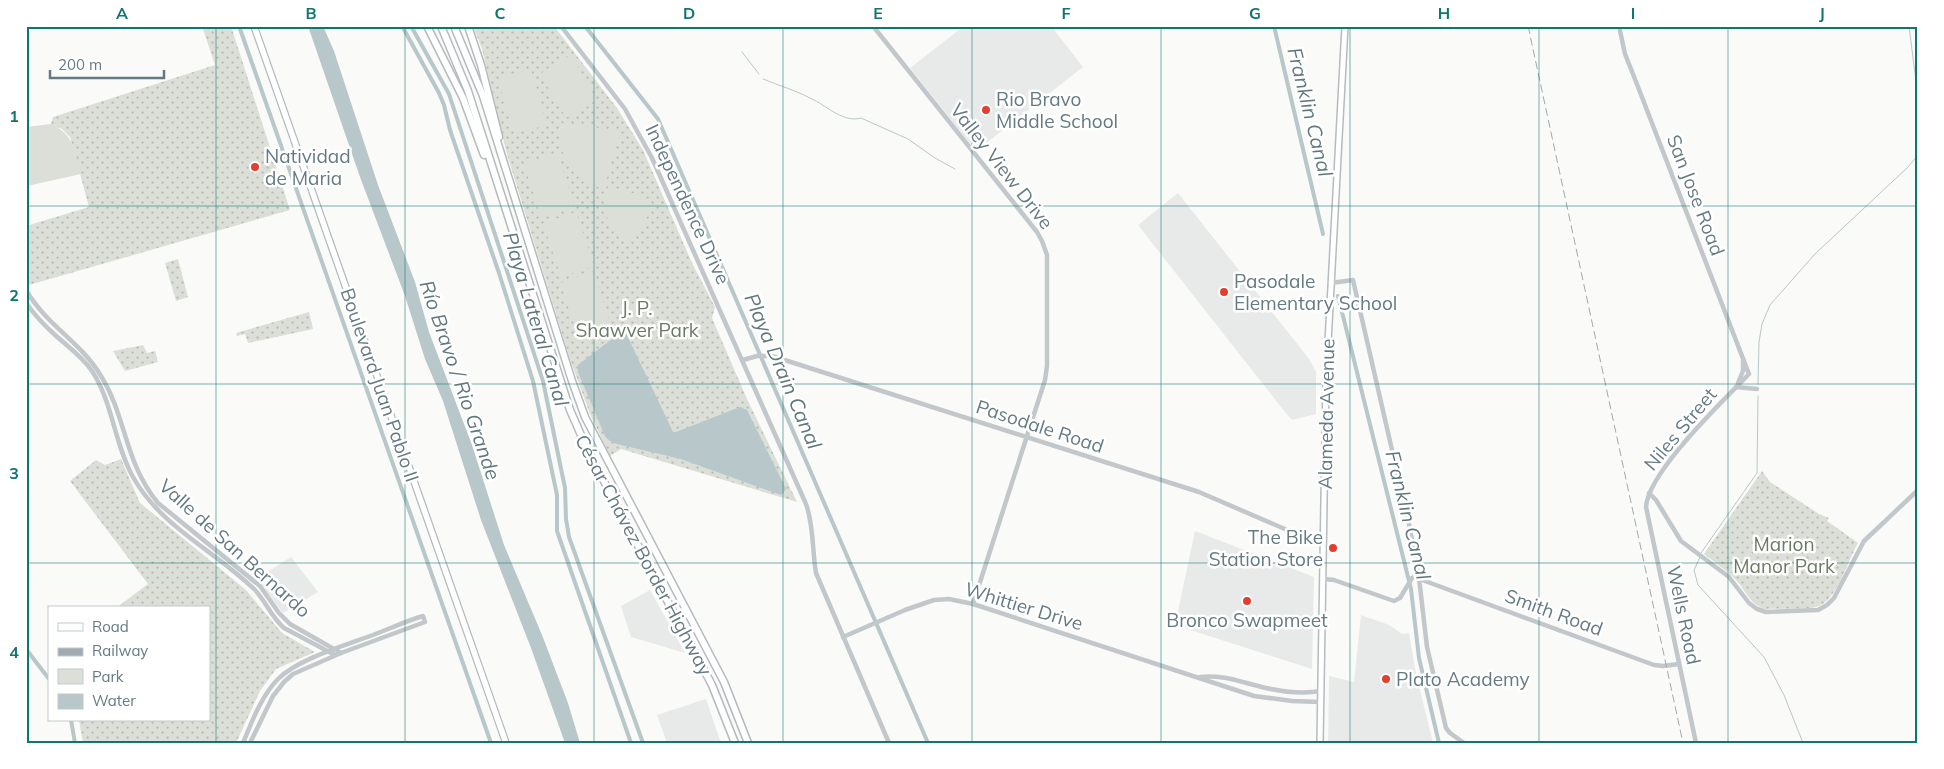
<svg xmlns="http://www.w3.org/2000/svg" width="1944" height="769" font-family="Mulish,sans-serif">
	<defs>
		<pattern id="green-dots" width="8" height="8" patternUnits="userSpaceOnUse" patternTransform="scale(1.25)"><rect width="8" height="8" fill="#dbdfd7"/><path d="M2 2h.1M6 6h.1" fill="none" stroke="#b5bab4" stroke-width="1.8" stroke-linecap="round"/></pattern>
	</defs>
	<rect width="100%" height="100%" fill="#fafaf8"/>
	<g fill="#e8eae9">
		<polygon points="964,26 1051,26 1083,67 976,151 910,68"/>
		<polygon points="1178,193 1310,360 1316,372 1316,414 1292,420 1285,412 1138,225"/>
		<polygon points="1195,531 1314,577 1312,669 1175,625"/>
		<polygon points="291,557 318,592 283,613 257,579"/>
		<polygon points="650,590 685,653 631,637 621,606"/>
		<polygon points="1361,615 1389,625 1402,634 1409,633 1416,674 1433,743 1328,743 1329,676 1354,682"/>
		<polygon points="706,699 721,743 667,743 657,715"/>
	</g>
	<g fill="url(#green-dots)">
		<polygon points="202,26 231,26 290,210 29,285 26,278 26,226 89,207 70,137 62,129 51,124 53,117 215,65"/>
		<polygon points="473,26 554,26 617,108 643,150 692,263 715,307 712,318 747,399 797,502 621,449 610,456 590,414 570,359 506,151 482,49"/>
		<polygon points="178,259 188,297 176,301 165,263"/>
		<polygon points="309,312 313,329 248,343 245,334 237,336 236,333"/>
		<polygon points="143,345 147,353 155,351 158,362 125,371 113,351"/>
		<polygon points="121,459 140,503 246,590 282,633 315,652 276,669 260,691 236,743 83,743 79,720 209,720 209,608 116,608 148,584 70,481 96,460 105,465"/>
		<path d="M1762,471L1770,482L1819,514L1829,518L1827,521L1858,543C1847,561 1838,601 1816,607C1804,610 1779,608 1765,609C1748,604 1745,587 1732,576C1723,568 1713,561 1704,554Z"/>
	</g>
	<g fill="#dbdfd7">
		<polygon points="571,55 597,100 566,118 540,74"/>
		<polygon points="531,69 547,125 514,134 498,79"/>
		<path d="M561,123L615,130L619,136L604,189C572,181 556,155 561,123Z"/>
		<path d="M51,124C75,135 74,151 81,174L27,186L26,127Z"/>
		<polygon points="557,153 575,207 541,218 524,164"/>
		<path d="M608,187L637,194L648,199C654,213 640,229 633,242C610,229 598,213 608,187Z"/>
		<polygon points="576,212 594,266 561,277 543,223"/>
		<polygon points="593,272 611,325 578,336 560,283"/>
	</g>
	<g fill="#b8c7c9">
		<polygon points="308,26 323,26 334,51 378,185 415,282 429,332 472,445 504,545 542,635 568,703 580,743 565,743 531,648 481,520 443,401 425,359 405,296 360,177"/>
		<polygon points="621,332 626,333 673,432 676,432 740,407 747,410 786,489 781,495 681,459 617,444 610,441 605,436 578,372 578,365"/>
	</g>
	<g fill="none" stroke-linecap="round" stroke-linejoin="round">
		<g stroke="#b8c7c9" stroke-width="1">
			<polyline points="1909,26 1918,97"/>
			<polyline points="742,52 759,74"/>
			<path d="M763,79C780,86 798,91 814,100C828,107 844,123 861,118L908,139L935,158L955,169"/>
			<polyline points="1758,384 1759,342 1762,324 1770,305 1815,254 1908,167 1918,155"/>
			<polyline points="1701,553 1757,473 1758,396"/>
			<polyline points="1700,557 1694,570 1698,585 1764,657 1784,695 1803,743"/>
		</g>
		<g stroke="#b8c7c9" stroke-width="4">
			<polyline points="239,26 491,743"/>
			<polyline points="402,26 439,93 444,105 450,130 499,273 533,381 557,495 557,531 631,743"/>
			<polyline points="411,26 449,94 543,381 565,488 566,519 569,537 643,743"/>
			<polyline points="585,26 658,119 928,743"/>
			<polyline points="1274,26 1323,234"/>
			<polyline points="1338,296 1411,589 1419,658 1439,743"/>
			<polyline points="26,649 49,679"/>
			<polyline points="71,720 75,743"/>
		</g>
		<defs>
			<polyline id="primary" points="1320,743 1326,380 1345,26"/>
			<polyline id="trunk" points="254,26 506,743"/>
			<g id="motorway">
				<polyline points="427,26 463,98 484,155"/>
				<polyline points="441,26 468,91 570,410 588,451 712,685 735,743"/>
				<polyline points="454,26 483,96 572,381 585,417 724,682 748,743"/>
				<polyline points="468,26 481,65 499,137"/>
			</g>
		</defs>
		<use href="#primary" stroke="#b5bbbe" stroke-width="8"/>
		<use href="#trunk" stroke="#b4babd" stroke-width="8"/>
		<use href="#motorway" stroke="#b4babd" stroke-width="9"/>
		<g stroke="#c1c7ca" stroke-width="4.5">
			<path d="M561,26L625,109L652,158L806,504C814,526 812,550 816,573L889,743"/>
			<polyline points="873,26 1037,232 1042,241 1047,255 1047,366 1045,380 973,604"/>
			<path d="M1619,26L1625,54L1633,74L1749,374C1723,401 1648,472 1646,507L1696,743"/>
			<polyline points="1331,283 1353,280 1409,524 1419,578 1427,647 1446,728 1450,733 1464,743"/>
			<path d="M26,290C47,326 81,342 101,376C127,418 124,462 158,503L260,586L279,613L290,624L341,653"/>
			<path d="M26,303C34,314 44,325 54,334C67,346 82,356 92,371C113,403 114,443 133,477C161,527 214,550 254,589C266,601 271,617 284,628L335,655"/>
			<polyline points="743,360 757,356 772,356 1199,492 1315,542 1323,542"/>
			<polyline points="1738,383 1743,371 1743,361"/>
			<polyline points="1736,387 1757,389"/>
			<polyline points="1649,493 1656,500 1681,541 1729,577 1749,603 1757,609 1766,612 1818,610 1827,605 1834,598 1864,541 1918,490"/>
			<polyline points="1323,579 1334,580 1394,601 1400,598 1412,578 1414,577 1654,665 1663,666 1679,664"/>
			<polyline points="843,637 905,610 934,600 949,599 973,604 1254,696 1292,701 1321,702"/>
			<path d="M1200,677C1224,674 1243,683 1266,688C1284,692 1303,694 1321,691"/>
			<path d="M243,743C252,721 262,695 278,679C298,659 346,645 373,635C389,629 406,621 423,616L425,622L341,653L293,674L284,682L273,696L250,743"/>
		</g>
		<use href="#primary" stroke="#fff" stroke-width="5"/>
		<use href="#trunk" stroke="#fff" stroke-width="5.5"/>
		<use href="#motorway" stroke="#fff" stroke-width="6"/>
		<polyline stroke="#a0aaaf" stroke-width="1" stroke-dasharray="8 4" stroke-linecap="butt" points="1528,26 1683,743"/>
	</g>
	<path fill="none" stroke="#0f766e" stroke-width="1" stroke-opacity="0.55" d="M216,26V743M405,26V743M594,26V743M783,26V743M972,26V743M1161,26V743M1350,26V743M1539,26V743M1728,26V743M26,206H1918M26,384H1918M26,563H1918"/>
	<g fill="#e43e2e" stroke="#fff" stroke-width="2">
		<circle cx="986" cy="110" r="5"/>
		<circle cx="255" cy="167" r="5"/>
		<circle cx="1224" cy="292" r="5"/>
		<circle cx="1333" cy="548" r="5"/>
		<circle cx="1247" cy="601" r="5"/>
		<circle cx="1386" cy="679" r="5"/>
	</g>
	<g text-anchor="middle" stroke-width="5" stroke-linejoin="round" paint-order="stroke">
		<g font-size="19" fill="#657a83" stroke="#fff" text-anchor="start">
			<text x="996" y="106">Rio Bravo<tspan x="996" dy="22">Middle School</tspan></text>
			<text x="265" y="163">Natividad<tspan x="265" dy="22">de Maria</tspan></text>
			<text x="1234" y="288">Pasodale<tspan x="1234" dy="22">Elementary School</tspan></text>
			<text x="1323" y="544" text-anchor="end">The Bike<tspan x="1323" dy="22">Station Store</tspan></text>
			<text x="1247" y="627" text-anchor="middle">Bronco Swapmeet</text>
			<text x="1396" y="686">Plato Academy</text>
		</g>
		<g font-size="19" fill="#657a83" stroke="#fff">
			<text transform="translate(1002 166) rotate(52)" y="7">Valley View Drive</text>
			<text transform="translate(1696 195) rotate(69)" y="7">San Jose Road</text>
			<text transform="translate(688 204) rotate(65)" y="7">Independence Drive</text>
			<text transform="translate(380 385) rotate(71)" y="7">Boulevard Juan Pablo II</text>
			<text transform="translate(1326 414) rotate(-89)" y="7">Alameda Avenue</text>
			<text transform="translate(1040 426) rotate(18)" y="7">Pasodale Road</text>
			<text transform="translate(1680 429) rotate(-50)" y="7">Niles Street</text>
			<text transform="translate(235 548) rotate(42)" y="7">Valle de San Bernardo</text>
			<text transform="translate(644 555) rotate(62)" y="7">César Chávez Border Highway</text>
			<text transform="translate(1024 606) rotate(17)" y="7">Whittier Drive</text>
			<text transform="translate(1554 612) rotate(20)" y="7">Smith Road</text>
			<text transform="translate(1684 615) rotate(78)" y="7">Wells Road</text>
		</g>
		<g font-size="19" fill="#6b7a64" stroke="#fff">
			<text x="637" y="315">J. P.<tspan x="637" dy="22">Shawver Park</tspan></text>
			<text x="1784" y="551">Marion<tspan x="1784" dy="22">Manor Park</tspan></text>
		</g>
		<g font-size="20" font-style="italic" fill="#60787c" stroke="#fff">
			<text transform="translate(1310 112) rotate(76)" y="7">Franklin Canal</text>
			<text transform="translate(536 319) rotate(73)" y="7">Playa Lateral Canal</text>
			<text transform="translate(783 371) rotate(67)" y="7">Playa Drain Canal</text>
			<text transform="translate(460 380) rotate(71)" y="7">Río Bravo / Rio Grande</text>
			<text transform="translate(1408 515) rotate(76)" y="7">Franklin Canal</text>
		</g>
	</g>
	<rect width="1944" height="769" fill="none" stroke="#ffffff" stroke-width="55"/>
	<rect x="48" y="606" width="162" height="115" fill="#ffffff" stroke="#c1cacd"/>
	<rect x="58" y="623" width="25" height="8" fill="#ffffff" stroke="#c1cacd"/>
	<text x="92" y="632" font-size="15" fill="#657a83">Road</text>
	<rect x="58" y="648" width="25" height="8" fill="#a0aaaf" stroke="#c1cacd"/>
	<text x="92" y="656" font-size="15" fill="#657a83">Railway</text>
	<rect x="58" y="669" width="25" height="15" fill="#dbdfd7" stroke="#c1cacd"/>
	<text x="92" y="682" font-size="15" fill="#657a83">Park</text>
	<rect x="58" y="694" width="25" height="15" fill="#b8c7c9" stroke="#c1cacd"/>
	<text x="92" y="706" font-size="15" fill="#657a83">Water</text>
	<path d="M50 70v8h114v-8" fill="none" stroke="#657a83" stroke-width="2.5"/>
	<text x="58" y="70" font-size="15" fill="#657a83" stroke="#ffffff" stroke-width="4" paint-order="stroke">200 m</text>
	<rect x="28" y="28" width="1888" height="714" fill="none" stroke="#0f766e" stroke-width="2"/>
	<g font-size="16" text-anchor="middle" font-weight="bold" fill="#0f766e">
		<text x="122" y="19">A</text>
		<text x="311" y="19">B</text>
		<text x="500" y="19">C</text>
		<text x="689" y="19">D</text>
		<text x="878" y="19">E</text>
		<text x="1066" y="19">F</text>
		<text x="1255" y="19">G</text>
		<text x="1444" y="19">H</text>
		<text x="1633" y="19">I</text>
		<text x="1822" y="19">J</text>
		<text x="14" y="122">1</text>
		<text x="14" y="301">2</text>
		<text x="14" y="479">3</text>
		<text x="14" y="658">4</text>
	</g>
</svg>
